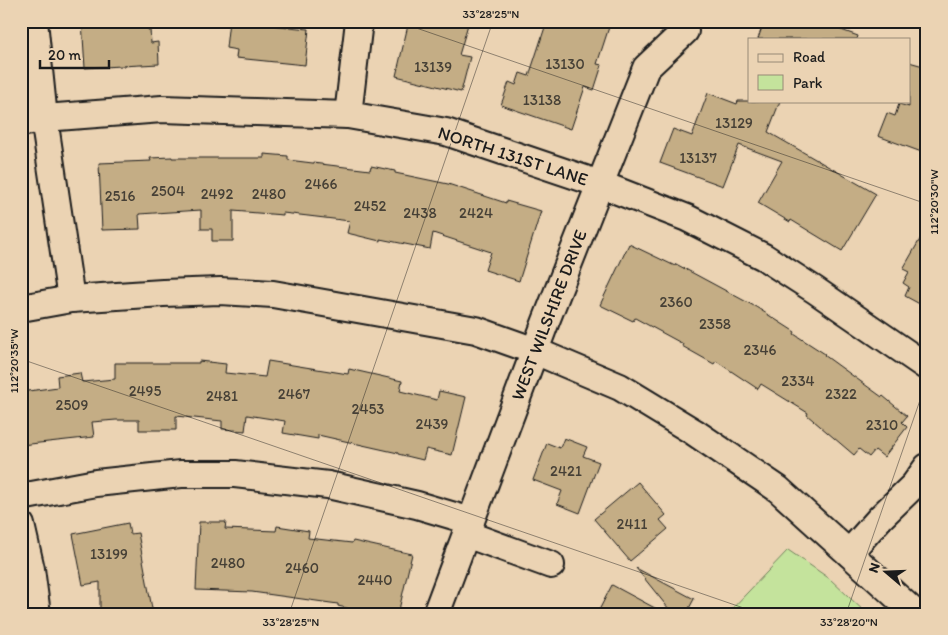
<svg xmlns="http://www.w3.org/2000/svg" width="948" height="635" font-family="Itim,sans-serif">
	<rect width="100%" height="100%" fill="#ebd3b3"/>
	<filter id="ink" filterUnits="userSpaceOnUse"><feTurbulence type="fractalNoise" baseFrequency=".02" numOctaves="2"/><feDisplacementMap in="SourceGraphic" scale="10" xChannelSelector="R" yChannelSelector="G"/><feConvolveMatrix kernelMatrix="1 2 1 2 8 2 1 2 1" color-interpolation-filters="sRGB"/></filter>
	<g filter="url(#ink)">
		<polygon fill="#c4e39c" stroke="#70805c" points="788,550 830,579 867,614 727,614"/>
		<g fill="#c4ad85" stroke="#1c1c1c">
			<polygon points="82,21 148,21 148,30 150,30 151,43 158,42 159,64 85,68"/>
			<polygon points="229,21 309,29 305,65 236,58 237,50 226,48"/>
			<polygon points="409,21 469,21 459,55 470,57 461,92 396,76"/>
			<polygon points="547,21 611,21 597,64 602,65 594,90 585,87 571,129 501,105 509,82 516,85 520,73 529,76"/>
			<polygon points="764,21 816,21 858,36 857,39 758,39"/>
			<polygon points="909,62 927,67 927,154 878,136 887,113 895,116 899,104 909,107"/>
			<polygon points="708,93 737,104 738,101 780,101 768,132 876,194 842,251 791,220 790,222 758,203 782,161 739,145 723,186 660,163 673,129 692,136"/>
			<polygon points="264,154 288,156 288,160 370,170 371,166 395,171 395,173 448,184 506,203 506,201 541,211 519,281 485,270 491,252 433,233 430,249 380,239 380,241 347,233 350,221 283,213 283,215 233,211 233,241 212,241 212,229 201,229 201,210 139,214 140,229 102,230 99,163 151,161 150,158 172,157 172,158 264,158"/>
			<polygon points="927,227 927,308 905,296 909,287 903,283 909,272 903,269"/>
			<polygon points="629,244 675,266 676,264 756,307 795,332 794,334 825,354 824,355 882,397 883,396 907,416 902,422 907,427 884,457 875,450 869,457 859,449 854,455 807,415 808,413 761,384 758,389 716,361 714,364 682,346 683,344 635,318 633,321 600,305"/>
			<polygon points="199,361 226,364 225,373 265,377 268,361 348,374 349,369 402,381 400,391 437,400 439,391 466,397 452,455 426,449 423,460 398,454 398,453 318,435 318,439 283,433 285,421 247,415 245,431 222,429 222,421 176,416 176,430 139,430 139,420 116,420 92,422 94,437 21,445 21,392 58,387 57,376 80,373 82,382 115,379 115,363 199,363"/>
			<polygon points="564,438 587,447 583,456 599,462 580,513 557,504 562,491 533,480 547,443 560,448"/>
			<polygon points="638,482 666,515 660,520 668,529 630,561 594,519"/>
			<polygon points="199,522 226,522 225,529 276,531 277,526 309,531 308,538 352,543 353,541 412,554 398,614 371,614 338,606 338,604 252,592 196,590"/>
			<polygon points="128,523 130,534 138,533 153,614 100,614 100,582 83,585 73,534"/>
			<polygon points="636,568 694,599 686,614 673,614"/>
			<polygon points="612,585 666,614 597,614"/>
		</g>
		<g fill="none" stroke-linecap="round" stroke-linejoin="round">
			<defs>
				<g id="minor">
					<polyline points="34,21 44,118 71,299"/>
					<polyline points="348,115 359,21"/>
					<polyline points="21,123 44,118 162,109 348,115 446,132 600,184 687,218 764,257 815,290 927,367"/>
					<polyline points="21,308 71,299 163,293 220,291 273,294 476,330 535,351 620,387 694,432 778,489 916,614"/>
					<polyline points="21,497 96,483 181,474 235,474 328,485 417,505 471,521"/>
					<polyline points="21,525 31,569 37,614"/>
					<polyline points="466,534 551,565"/>
					<polyline points="849,553 880,518 914,485 927,467"/>
					<polyline points="436,614 546,321 646,68 685,31"/>
				</g>
			</defs>
			<use href="#minor" stroke="#1c1c1c" stroke-width="30"/>
			<use href="#minor" stroke="#ebd3b3" stroke-width="26"/>
		</g>
	</g>
	<path fill="none" stroke="#1c1c1c" stroke-width="1" stroke-opacity="0.45" d="M396,21L927,204M21,359L761,614M289,614L493,21M846,614L927,380"/>
	<g text-anchor="middle" stroke-width="4.5" stroke-linejoin="round" paint-order="stroke">
		<g font-size="15" fill="#464036">
			<text x="565" y="69">13130</text>
			<text x="433" y="72">13139</text>
			<text x="542" y="105">13138</text>
			<text x="734" y="128">13129</text>
			<text x="698" y="163">13137</text>
			<text x="321" y="189">2466</text>
			<text x="168" y="196">2504</text>
			<text x="217" y="199">2492</text>
			<text x="269" y="199">2480</text>
			<text x="120" y="201">2516</text>
			<text x="370" y="211">2452</text>
			<text x="420" y="218">2438</text>
			<text x="476" y="218">2424</text>
			<text x="676" y="307">2360</text>
			<text x="715" y="329">2358</text>
			<text x="760" y="355">2346</text>
			<text x="798" y="386">2334</text>
			<text x="145" y="396">2495</text>
			<text x="294" y="399">2467</text>
			<text x="841" y="399">2322</text>
			<text x="222" y="401">2481</text>
			<text x="72" y="410">2509</text>
			<text x="368" y="414">2453</text>
			<text x="432" y="429">2439</text>
			<text x="882" y="430">2310</text>
			<text x="566" y="476">2421</text>
			<text x="632" y="529">2411</text>
			<text x="109" y="559">13199</text>
			<text x="228" y="568">2480</text>
			<text x="302" y="573">2460</text>
			<text x="375" y="585">2440</text>
		</g>
		<g font-size="18" fill="#1c1c1c" stroke="#ebd3b3">
			<text transform="translate(513 156) rotate(18)" y="6">NORTH 131ST LANE</text>
			<text transform="translate(549 315) rotate(-69)" y="6">WEST WILSHIRE DRIVE</text>
		</g>
	</g>
	<rect width="948" height="635" fill="none" stroke="#ebd3b3" stroke-width="55"/>
	<rect x="748" y="38" width="162" height="65" fill="#ebd3b3" stroke="#988a77"/>
	<rect x="758" y="54" width="25" height="8" fill="#ebd3b3" stroke="#988a77"/>
	<text x="793" y="62" font-size="15" fill="#1c1c1c">Road</text>
	<rect x="758" y="75" width="25" height="15" fill="#c4e39c" stroke="#988a77"/>
	<text x="793" y="88" font-size="15" fill="#1c1c1c">Park</text>
	<g transform="translate(886 572) rotate(289)" stroke="#ebd3b3" stroke-width="4" paint-order="stroke">
	<path d="M0-4L9 19L0 12L-9 19Z" fill="#1c1c1c"/>
	<text y="-8" font-size="14" font-weight="bold" text-anchor="middle" fill="#1c1c1c">N</text>
	</g>
	<path d="M40 60v8h69v-8" fill="none" stroke="#1c1c1c" stroke-width="2.5"/>
	<text x="48" y="60" font-size="15" fill="#1c1c1c" stroke="#ebd3b3" stroke-width="4" paint-order="stroke">20 m</text>
	<rect x="28" y="28" width="892" height="580" fill="none" stroke="#1c1c1c" stroke-width="2"/>
	<g font-size="12" text-anchor="middle" fill="#1c1c1c">
		<text x="491" y="18">33°28'25"N</text>
		<text transform="translate(934 202) rotate(-90)" y="4">112°20'30"W</text>
		<text transform="translate(14 361) rotate(-90)" y="4">112°20'35"W</text>
		<text x="291" y="626">33°28'25"N</text>
		<text x="849" y="626">33°28'20"N</text>
	</g>
</svg>
